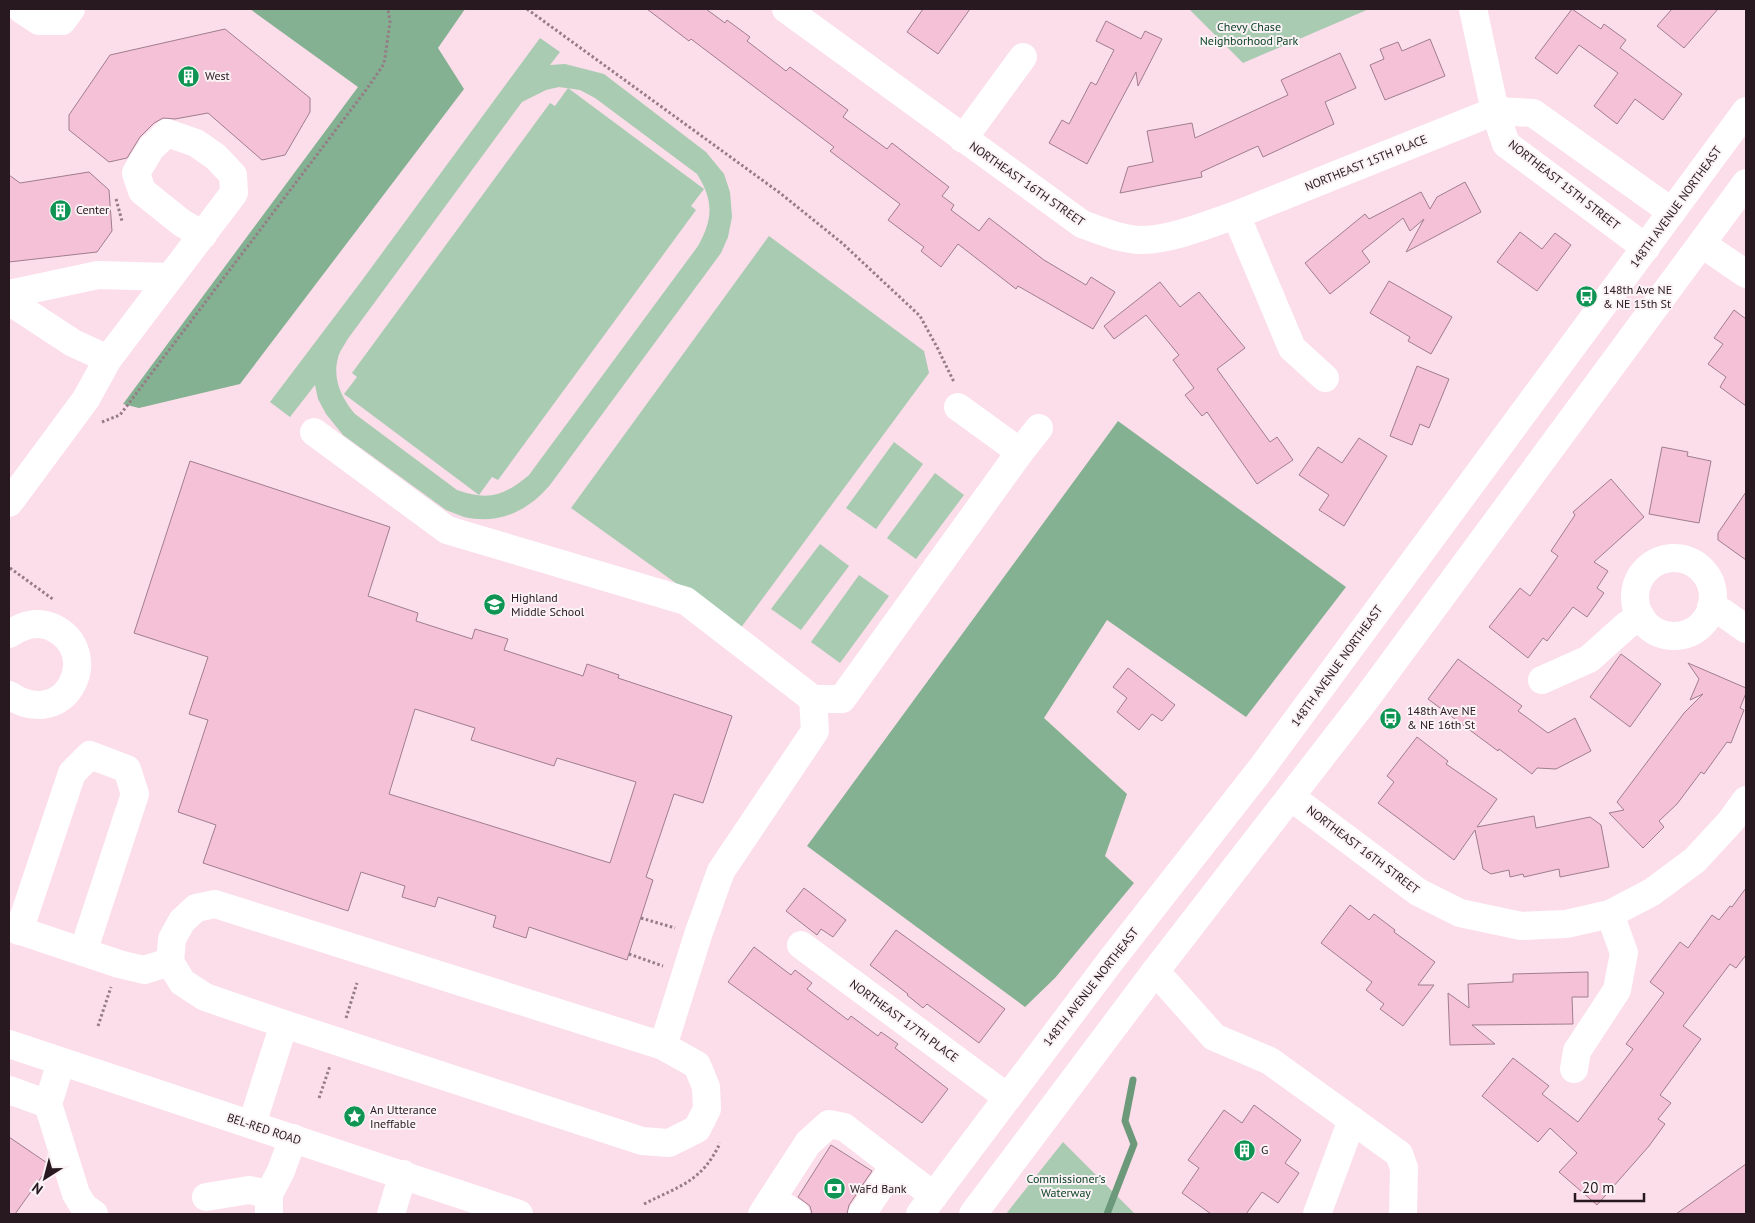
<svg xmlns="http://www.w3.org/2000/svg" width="1755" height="1223" font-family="'PT Sans',sans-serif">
	<rect width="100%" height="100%" fill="#fcddea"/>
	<g fill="#a8cbb2" fill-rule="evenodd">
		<polygon points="1189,9 1369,9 1243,63"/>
		<path d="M540,38L560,52L550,65L565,64L604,74L706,152L724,174L730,192L732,217L728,237L721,253L550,485C528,511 499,525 464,517C458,515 452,512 446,510L343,435L326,414L318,399L315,385L290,417L270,402L363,279ZM559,87L580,90L595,98L697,174C714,201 713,219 698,246L529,475C504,496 488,501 457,490L355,414C342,399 332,379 338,358C339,352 344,346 347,340L522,102L546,90Z"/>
		<polygon points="568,88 704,189 691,206 696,210 498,480 492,477 479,495 344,394 357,377 352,373 550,103 555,106"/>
		<polygon points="769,236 924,351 929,373 740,629 571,508"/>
		<polygon points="894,442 923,464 876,529 846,508"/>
		<polygon points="935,473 964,495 916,559 887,538"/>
		<polygon points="820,544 849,566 801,630 771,609"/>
		<polygon points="859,575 889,596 840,663 811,642"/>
		<polygon points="1063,1142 1135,1214 1006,1214"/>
	</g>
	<g fill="#84b192">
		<polygon points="250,9 465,9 438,48 464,89 240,384 139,408 123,404 358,87"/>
		<polygon points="1118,421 1346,587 1246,717 1107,620 1044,718 1127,794 1105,856 1134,883 1055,978 1025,1007 807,846"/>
	</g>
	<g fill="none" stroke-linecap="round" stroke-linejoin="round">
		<polyline stroke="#6d997b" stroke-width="7" points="1107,1214 1134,1144 1125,1121 1133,1080"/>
	</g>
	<g fill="#f5c1d7" stroke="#a07e8c" fill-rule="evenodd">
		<polygon points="647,9 706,9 725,23 727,20 750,37 747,41 786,71 790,67 848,110 843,117 887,149 892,143 949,187 942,196 954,205 951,210 979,231 989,218 1044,260 1086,285 1091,277 1115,292 1093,329 1018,286 1016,289 958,244 941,267 921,251 924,247 888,220 900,204 830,151 834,147 691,39 689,41"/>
		<polygon points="923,9 970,9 938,54 907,32"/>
		<polygon points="1572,9 1601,29 1604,24 1626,40 1620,48 1682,94 1663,120 1635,99 1617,124 1594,106 1618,73 1579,45 1557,74 1535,58"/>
		<polygon points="1672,9 1718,9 1684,48 1657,26"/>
		<polygon points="1106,21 1141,39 1145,31 1162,39 1138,86 1136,72 1087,164 1049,143 1062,120 1069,124 1091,82 1096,85 1114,50 1096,41"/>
		<polygon points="225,29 310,98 310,112 285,155 262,160 208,113 175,119 163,118 154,123 140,137 127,158 109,162 69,130 69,115 110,55"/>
		<polygon points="1430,39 1445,76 1385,100 1370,65 1384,59 1380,49 1398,42 1402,51"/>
		<polygon points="1340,53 1356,88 1325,102 1334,124 1263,157 1258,146 1201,172 1202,177 1120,193 1128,167 1153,162 1147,131 1192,123 1195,138 1288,95 1281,80"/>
		<polygon points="89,172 109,190 112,231 97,252 9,262 9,175 20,183"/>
		<polygon points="1465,182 1481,212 1406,252 1424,219 1410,231 1403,218 1362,251 1370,262 1330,294 1305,263 1365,214 1369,219 1421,192 1430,209 1437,197"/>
		<polygon points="1520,232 1542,249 1555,233 1571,245 1537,291 1497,262"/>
		<polygon points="1389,281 1452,317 1431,354 1408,341 1410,337 1370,313"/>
		<polygon points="1160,282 1180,307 1199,292 1245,348 1217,369 1270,442 1277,437 1293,460 1257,484 1207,412 1202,416 1185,395 1194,388 1173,360 1179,355 1146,315 1114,339 1104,326"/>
		<polygon points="1734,310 1746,319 1746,406 1720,387 1726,377 1708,364 1723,344 1714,338"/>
		<polygon points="1417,366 1449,379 1429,428 1420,424 1412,445 1390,436"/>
		<polygon points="1359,438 1387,456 1344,526 1319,510 1329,495 1299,475 1318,447 1342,463"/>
		<polygon points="1662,447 1688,452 1687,456 1711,461 1699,523 1649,514"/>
		<path d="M190,461L390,527L368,596L418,613L416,621L472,639L475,629L508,639L504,650L583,676L587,664L619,675L618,678L732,716L703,803L674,794L646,877L653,880L627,960L529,927L526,938L493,927L496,916L438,897L435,907L402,897L405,886L361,872L348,911L203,863L216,825L178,812L208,720L189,714L208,657L134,633ZM415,709L475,728L471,740L554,766L557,758L636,782L610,863L389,794Z"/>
		<polygon points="1611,479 1644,517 1594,562 1608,571 1597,588 1604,593 1587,617 1573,607 1547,641 1543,638 1528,658 1489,627 1520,588 1530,596 1558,556 1551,551 1575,515 1573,512"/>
		<polygon points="1746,492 1746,560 1718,540 1718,533"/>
		<polygon points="1621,654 1661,684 1630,727 1590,697"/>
		<polygon points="1458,659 1522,706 1518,711 1548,733 1575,718 1591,751 1556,769 1537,768 1532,774 1499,749 1498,751 1428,699"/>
		<polygon points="1688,663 1746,688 1746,693 1740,708 1744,710 1731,743 1727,742 1704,774 1701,772 1677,804 1659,821 1664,827 1643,848 1609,813 1624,810 1617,802 1684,713 1703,694 1690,700 1699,679"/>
		<polygon points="1128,668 1175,705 1162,721 1152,714 1139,730 1117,712 1127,698 1113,687"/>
		<polygon points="1417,737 1448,761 1446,764 1497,799 1477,827 1534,816 1536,828 1590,817 1601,825 1609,867 1560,877 1559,869 1524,877 1523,874 1510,877 1509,870 1491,874 1483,869 1475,830 1454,860 1378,803 1394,782 1387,776"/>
		<polygon points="804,888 846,920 833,937 821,929 817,935 786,911"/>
		<polygon points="1746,888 1746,955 1736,968 1730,964 1683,1026 1701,1039 1660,1095 1671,1103 1658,1119 1665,1124 1649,1146 1597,1205 1559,1172 1577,1153 1550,1128 1538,1142 1482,1096 1513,1058 1549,1086 1542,1094 1578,1122 1633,1049 1626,1044 1664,993 1650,982 1680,942 1688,948 1712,915 1719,920 1730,906 1732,907"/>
		<polygon points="1350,905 1369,920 1374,914 1395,930 1394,932 1435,962 1418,985 1434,985 1403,1026 1380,1009 1384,1004 1366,990 1372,982 1321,943"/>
		<polygon points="896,930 1005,1009 979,1043 927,1004 923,1008 907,995 908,994 870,965"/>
		<polygon points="754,947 791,975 795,970 812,983 807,989 848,1020 851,1016 878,1036 881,1032 898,1044 895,1048 948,1089 922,1123 728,982"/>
		<polygon points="1588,972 1588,997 1572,997 1573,1024 1472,1025 1495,1044 1450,1045 1448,993 1469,1008 1468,984 1513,982 1513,974"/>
		<polygon points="1254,1105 1301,1140 1285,1163 1299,1173 1278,1203 1262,1192 1246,1214 1211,1214 1182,1193 1199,1168 1188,1160 1224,1110 1242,1123"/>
		<polygon points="9,1137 50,1165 15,1214 9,1214"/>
		<polygon points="831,1145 872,1171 849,1205 847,1214 812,1214 810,1206 798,1197"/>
		<polygon points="1746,1164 1746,1214 1676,1214"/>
	</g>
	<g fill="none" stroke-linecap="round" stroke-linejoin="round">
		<g stroke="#947d86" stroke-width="3" stroke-dasharray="2.5 2.5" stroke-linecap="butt">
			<polyline points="527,9 780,193 842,243 920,316 938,349 954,382"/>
			<polyline points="116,199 122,221"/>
			<polyline points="102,422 120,415 366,90 384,64 390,22 388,9"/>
			<polyline points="10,568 54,600"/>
			<polyline points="641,918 675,928"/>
			<polyline points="629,954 663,966"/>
			<polyline points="346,1018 357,983"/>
			<polyline points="98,1026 111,987"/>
			<polyline points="319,1098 330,1066"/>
			<path d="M644,1204C679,1186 702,1182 720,1143"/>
		</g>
		<g stroke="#fff" stroke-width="28">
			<polyline points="21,9 39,21 62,21 71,9"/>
			<path d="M786,9L1082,224C1101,231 1122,240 1142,240C1174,239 1206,225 1236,215L1292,348L1325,378"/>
			<polyline points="1473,9 1495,111 1506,144 1646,248"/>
			<polyline points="963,139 1023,57"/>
			<polyline points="1236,215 1495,111 1533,113 1672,212"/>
			<polyline points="1702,244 1746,274"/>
			<polyline points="9,294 98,275 170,277"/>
			<polyline points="9,301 73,343 108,359"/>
			<polyline points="314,432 447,530 686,601 813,699 842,699 1020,452 958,407"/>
			<polyline points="1020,452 1039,428"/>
			<polyline points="9,503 86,399 108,359 234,193 233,175 216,157 196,143 167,133 151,148 136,173 142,191 182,223 203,235"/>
			<circle cx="1674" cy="597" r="39"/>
			<polyline points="1711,607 1722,612 1746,629"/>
			<path d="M9,634C22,626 36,620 52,627C105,652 66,733 9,695"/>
			<polyline points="1542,680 1589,659 1627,625 1641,617"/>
			<polyline points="1291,797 1418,892 1460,913 1521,926 1566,924 1610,914 1652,892 1695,860 1731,821 1746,800"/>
			<polygon points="215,904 663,1046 697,1065 706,1087 707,1109 697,1129 669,1143 642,1141 284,1024 205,997 182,982 170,962 172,939 182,921 196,908"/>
			<polyline points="9,927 119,964 144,970 170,962"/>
			<polyline points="19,931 72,773 90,755 127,769 135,794 83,952"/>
			<polyline points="801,945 1007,1097"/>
			<polyline points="1154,973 1166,983 1214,1037 1270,1061 1399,1154 1404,1168 1403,1214"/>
			<polyline points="663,1046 699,932 721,871 815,731 813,699"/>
			<polyline points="61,1062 48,1104 76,1194 84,1207 94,1214"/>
			<polyline points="1574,1069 1577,1051 1617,990 1624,953 1610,914"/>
			<polyline points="9,1090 48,1104"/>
			<polyline points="252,1124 284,1024"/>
			<polyline points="206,1197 249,1190 269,1194"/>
			<polyline points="772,1199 796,1214"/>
			<polyline points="269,1214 269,1194 281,1171 293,1138"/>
			<polyline points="391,1214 403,1174"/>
			<polyline points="762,1214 808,1143 829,1124 844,1127 934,1196"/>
			<polyline points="862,1214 894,1166"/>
			<polyline points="1317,1214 1352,1120"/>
		</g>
		<g stroke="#fff" stroke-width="28">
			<polyline points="9,1044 519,1214"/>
			<polyline points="920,1214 1112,959 1260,770 1746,111"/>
			<polyline points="973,1214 1154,973 1366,699 1746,183"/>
		</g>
	</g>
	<defs>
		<symbol id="building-disc" viewBox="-11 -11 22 22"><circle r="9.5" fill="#0f9453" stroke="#faf2f5"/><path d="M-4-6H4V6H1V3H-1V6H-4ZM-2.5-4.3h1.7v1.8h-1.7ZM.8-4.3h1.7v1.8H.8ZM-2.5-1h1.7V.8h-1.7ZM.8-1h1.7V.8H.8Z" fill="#fff"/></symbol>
		<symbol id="bus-disc" viewBox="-11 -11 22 22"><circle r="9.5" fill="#0f9453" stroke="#faf2f5"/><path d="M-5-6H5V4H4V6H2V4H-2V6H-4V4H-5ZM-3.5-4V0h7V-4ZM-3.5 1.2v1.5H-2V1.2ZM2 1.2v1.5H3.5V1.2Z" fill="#fff"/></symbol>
		<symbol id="school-disc" viewBox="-11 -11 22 22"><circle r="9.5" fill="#0f9453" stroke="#faf2f5"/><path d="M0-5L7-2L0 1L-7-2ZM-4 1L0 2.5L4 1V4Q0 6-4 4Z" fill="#fff"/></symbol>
		<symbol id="sight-disc" viewBox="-11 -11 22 22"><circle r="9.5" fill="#0f9453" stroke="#faf2f5"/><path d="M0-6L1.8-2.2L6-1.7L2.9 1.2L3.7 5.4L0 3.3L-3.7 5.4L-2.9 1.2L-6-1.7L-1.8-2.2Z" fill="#fff"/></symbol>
		<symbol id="bank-disc" viewBox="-11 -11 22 22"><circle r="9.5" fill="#0f9453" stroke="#faf2f5"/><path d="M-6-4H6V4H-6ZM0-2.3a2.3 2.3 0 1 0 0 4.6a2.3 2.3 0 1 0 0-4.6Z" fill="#fff"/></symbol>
	</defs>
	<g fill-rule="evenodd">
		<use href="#building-disc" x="176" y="64" width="25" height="25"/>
		<use href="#building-disc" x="48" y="198" width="25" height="25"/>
		<use href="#bus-disc" x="1574" y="284" width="25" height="25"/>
		<use href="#school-disc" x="482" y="592" width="25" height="25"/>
		<use href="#bus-disc" x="1378" y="706" width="25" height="25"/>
		<use href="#sight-disc" x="342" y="1104" width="25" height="25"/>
		<use href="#building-disc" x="1232" y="1138" width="25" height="25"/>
		<use href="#bank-disc" x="822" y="1176" width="25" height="25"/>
	</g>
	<g text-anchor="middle" stroke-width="4" stroke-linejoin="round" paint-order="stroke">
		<g font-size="12" fill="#0c4325" stroke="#faf2f5">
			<text x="1249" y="31">Chevy Chase<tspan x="1249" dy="14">Neighborhood Park</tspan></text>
			<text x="1066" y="1183">Commissioner's<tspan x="1066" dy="14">Waterway</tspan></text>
		</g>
		<g font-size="12" fill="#27191f" stroke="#faf2f5" text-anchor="start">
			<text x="205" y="80">West</text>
			<text x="76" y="214">Center</text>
			<text x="1603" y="294">148th Ave NE<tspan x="1603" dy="14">&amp; NE 15th St</tspan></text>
			<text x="511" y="602">Highland<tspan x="511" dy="14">Middle School</tspan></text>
			<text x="1407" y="715">148th Ave NE<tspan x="1407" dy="14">&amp; NE 16th St</tspan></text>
			<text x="370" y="1114">An Utterance<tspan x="370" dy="14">Ineffable</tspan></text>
			<text x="1261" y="1154">G</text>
			<text x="850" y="1193">WaFd Bank</text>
		</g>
		<g font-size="12" fill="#27191f" stroke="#faf2f5">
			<text transform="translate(1366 163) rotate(-22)" y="4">NORTHEAST 15TH PLACE</text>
			<text transform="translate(1027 184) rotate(35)" y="4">NORTHEAST 16TH STREET</text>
			<text transform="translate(1564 185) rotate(38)" y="4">NORTHEAST 15TH STREET</text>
			<text transform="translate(1676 207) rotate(-54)" y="4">148TH AVENUE NORTHEAST</text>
			<text transform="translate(1337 666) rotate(-54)" y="4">148TH AVENUE NORTHEAST</text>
			<text transform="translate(1363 850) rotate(37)" y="4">NORTHEAST 16TH STREET</text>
			<text transform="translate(1091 987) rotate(-52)" y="4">148TH AVENUE NORTHEAST</text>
			<text transform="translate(904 1021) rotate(36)" y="4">NORTHEAST 17TH PLACE</text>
			<text transform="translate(264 1129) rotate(18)" y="4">BEL-RED ROAD</text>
		</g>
	</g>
	<rect width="1755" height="1223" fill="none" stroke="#27191f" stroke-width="20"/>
	<g transform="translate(45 1178) rotate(216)" stroke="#faf2f5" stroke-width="4" paint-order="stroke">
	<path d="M0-4L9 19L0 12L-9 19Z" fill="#27191f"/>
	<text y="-8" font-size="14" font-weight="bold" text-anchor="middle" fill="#27191f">N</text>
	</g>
	<path d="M1575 1193v8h69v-8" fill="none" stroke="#27191f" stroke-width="2.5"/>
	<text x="1582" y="1193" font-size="15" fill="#27191f" stroke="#faf2f5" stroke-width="4" paint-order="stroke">20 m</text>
</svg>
